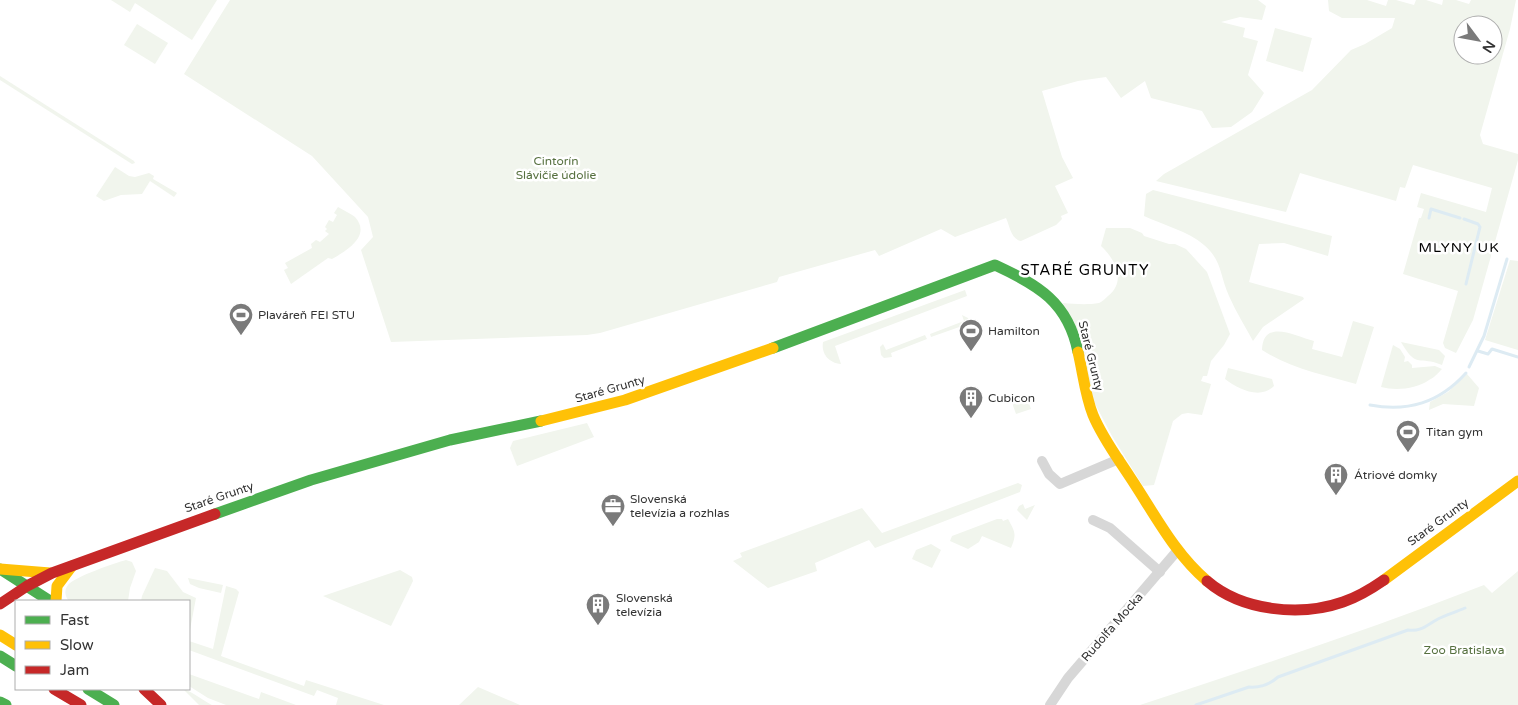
<svg xmlns="http://www.w3.org/2000/svg" width="1518" height="705" font-family="'Varela Round',sans-serif">
	<rect width="100%" height="100%" fill="#fff"/>
	<g fill="#f1f5ed" fill-rule="evenodd">
		<polygon points="111,0 217,0 192,40 135,3 130,12"/>
		<path d="M230,0H1258L1266,6L1262,20L1240,17L1221,22L1245,28L1243,37L1258,41L1248,75L1264,93L1252,112L1231,127L1212,128L1202,111L1151,98L1145,81L1121,98L1106,77L1078,81L1042,91L1062,157L1073,178L1055,186L1068,213L1061,216L1062,219L1056,225L1021,241C1011,239 1010,227 1006,218L955,237L941,229L879,256L875,250L779,277L777,282L600,333L587,335L391,342L361,250L373,237L368,217L312,156L184,74Z"/>
		<path d="M1328,0H1367L1386,6L1388,0H1396L1414,5L1416,0H1426L1442,5L1443,0H1456L1469,4L1471,0H1516L1510,29L1480,135L1483,144L1518,154V160L1473,320L1456,353L1445,348L1443,343L1458,291L1403,274L1419,218H1421L1424,209L1417,207L1421,193L1486,212L1492,188L1413,165L1405,188L1400,187L1396,201L1300,173L1286,212L1156,181L1164,174L1312,90L1351,50L1365,44L1392,28L1395,18H1342L1329,11ZM1463,25H1493V55H1463Z"/>
		<polygon points="137,24 168,43 155,64 124,45"/>
		<polygon points="1275,28 1312,38 1303,72 1266,61"/>
		<polygon points="0,76 134,161 135,163 132,164 0,80"/>
		<polygon points="115,167 129,176 135,177 149,173 154,176 153,179 177,193 174,197 150,181 142,194 121,195 104,201 96,196"/>
		<path d="M1153,190L1332,236L1328,256L1284,243L1259,244L1249,282L1303,297L1304,299L1263,327L1253,341C1245,326 1236,312 1229,296C1220,276 1222,260 1204,245C1188,231 1163,225 1144,216L1146,194Z"/>
		<path d="M338,207C343,210 350,213 355,217C372,236 346,251 332,259L328,258L291,284L284,270L288,268L285,263L312,248L311,244L316,240L320,242L329,234L325,231L327,229L325,227L329,220L333,222L337,215L334,213Z"/>
		<path d="M1106,228H1130L1142,233L1144,236L1169,244H1175L1186,249L1207,272L1230,334L1224,345L1211,361L1207,376H1203L1201,381L1211,384L1202,415L1188,413L1182,414L1173,421L1154,485L1143,486L1112,436L1093,400L1063,303C1074,304 1088,305 1099,303C1102,302 1106,298 1108,296C1127,281 1115,259 1101,246Z"/>
		<polygon points="1510,260 1518,261 1518,350 1485,340"/>
		<path d="M965,290L967,296L835,346L841,364C829,363 821,354 823,342Z"/>
		<polygon points="962,315 968,318 970,325 967,331 965,325 931,337 930,334 964,321"/>
		<path d="M1353,321L1374,327L1356,384C1324,375 1291,369 1262,350C1263,318 1295,336 1314,341L1312,349L1342,357Z"/>
		<polygon points="925,335 927,339 891,353 892,357 884,358 881,355 880,347 883,344 886,350"/>
		<path d="M1401,342L1439,350L1445,356L1442,365C1419,355 1417,370 1401,342Z"/>
		<path d="M1393,345L1400,349L1405,357L1404,362L1408,361L1412,365V368L1435,366L1442,369C1438,373 1434,378 1429,380C1416,389 1396,391 1381,387Z"/>
		<path d="M1228,368L1272,379L1274,386C1260,400 1238,389 1225,379Z"/>
		<polygon points="1467,374 1479,388 1474,406 1443,404 1429,410 1430,402 1448,392"/>
		<polygon points="1026,395 1031,409 1016,414 1011,400"/>
		<polygon points="587,423 594,437 517,466 510,448 513,441"/>
		<polygon points="1018,483 1022,485 1020,492 875,548 869,540 815,563 817,571 768,588 733,561 742,557 740,553 862,508 882,533"/>
		<polygon points="1023,504 1025,509 1035,505 1027,520 1017,510 1019,506"/>
		<path d="M997,519H1002L1003,521L1008,519C1015,532 1017,534 1011,548L982,536L979,542L968,549L950,541L952,536Z"/>
		<polygon points="931,544 941,550 932,568 912,559 916,550"/>
		<path d="M126,560L132,562L136,571L130,588L128,601L68,600C65,595 64,590 68,585C74,577 115,563 126,560Z"/>
		<polygon points="155,568 167,571 183,592 196,598 189,635 189,601 141,601 142,596"/>
		<polygon points="400,570 412,577 413,581 391,626 323,596"/>
		<path d="M1518,571V705H1140C1256,667 1371,629 1484,585L1492,593Z"/>
		<polygon points="188,578 223,585 221,593 199,588 190,584"/>
		<polygon points="226,586 236,589 239,592 221,656 304,686 306,680 384,705 336,705 338,698 317,690 314,696 189,650 189,641 213,649"/>
		<polygon points="189,674 259,699 261,692 296,705 226,705 208,698 189,686"/>
		<polygon points="478,687 520,705 459,705"/>
		<path d="M183,689C193,692 202,700 212,705H199Z"/>
	</g>
	<g fill="none" stroke-linecap="round" stroke-linejoin="round">
		<g stroke="#ddebf3" stroke-width="3">
			<polyline points="1429,218 1431,209 1460,218"/>
			<polyline points="1464,219 1478,224 1480,227 1466,284"/>
			<polyline points="1478,351 1488,354 1492,349 1518,357"/>
			<polyline points="1469,367 1484,336 1507,259"/>
			<path d="M1370,405C1408,412 1439,403 1466,373"/>
			<path d="M1196,705L1249,687C1260,688 1270,684 1278,677L1408,630C1421,632 1427,625 1438,619C1446,615 1456,612 1465,608"/>
		</g>
		<g stroke="#d7d7d7" stroke-width="10">
			<polyline points="1042,461 1049,474 1060,484 1119,459"/>
			<polyline points="1093,520 1110,528 1160,572"/>
			<polyline points="1050,705 1068,678 1177,551"/>
		</g>
		<g stroke="#4caf50" stroke-width="11">
			<path d="M773,348L995,265C1038,285 1068,302 1078,352"/>
			<polyline points="215,514 311,480 450,440 541,421"/>
			<polyline points="0,569 50,601"/>
			<polyline points="0,656 16,666"/>
			<polyline points="88,689 114,705"/>
			<polyline points="0,702 6,705"/>
		</g>
		<g stroke="#ffc107" stroke-width="11">
			<path d="M1078,352C1083,373 1085,395 1093,415C1102,437 1117,457 1130,477C1154,513 1174,553 1207,581"/>
			<polyline points="541,421 625,400 773,348"/>
			<polyline points="0,569 50,573"/>
			<polyline points="1384,580 1518,481"/>
			<polyline points="56,601 57,586 72,566"/>
			<polyline points="0,635 16,645"/>
		</g>
		<g stroke="#c62828" stroke-width="11">
			<path d="M1207,581C1242,611 1300,617 1343,602C1358,597 1371,589 1384,580"/>
			<polyline points="0,604 27,586 52,573 215,514"/>
			<polyline points="54,689 81,705"/>
			<polyline points="144,689 161,705"/>
		</g>
	</g>
	<defs>
		<symbol id="stadium-pin" viewBox="-11 -11 22 30"><path d="M0 17L-7.5 6A9.5 9.5 0 1 1 7.5 6Z" fill="#7a7a7a" stroke="#fff"/><path d="M0-5a6.5 5 0 1 0 0 10a6.5 5 0 1 0 0-10ZM-3.5-1.8h7v3.6h-7Z" fill="#fff"/></symbol>
		<symbol id="building-pin" viewBox="-11 -11 22 30"><path d="M0 17L-7.5 6A9.5 9.5 0 1 1 7.5 6Z" fill="#7a7a7a" stroke="#fff"/><path d="M-4-6H4V6H1V3H-1V6H-4ZM-2.5-4.3h1.7v1.8h-1.7ZM.8-4.3h1.7v1.8H.8ZM-2.5-1h1.7V.8h-1.7ZM.8-1h1.7V.8H.8Z" fill="#fff"/></symbol>
		<symbol id="office-pin" viewBox="-11 -11 22 30"><path d="M0 17L-7.5 6A9.5 9.5 0 1 1 7.5 6Z" fill="#7a7a7a" stroke="#fff"/><path d="M-6-3h4V-5.5h4V-3h4V5H-6ZM-1-4.5V-3h2v-1.5ZM-6 0V1H6V0Z" fill="#fff"/></symbol>
	</defs>
	<g fill-rule="evenodd">
		<use href="#stadium-pin" x="227" y="301" width="28" height="38"/>
		<use href="#stadium-pin" x="957" y="317" width="28" height="38"/>
		<use href="#building-pin" x="957" y="384" width="28" height="38"/>
		<use href="#stadium-pin" x="1394" y="418" width="28" height="38"/>
		<use href="#building-pin" x="1322" y="461" width="28" height="38"/>
		<use href="#office-pin" x="599" y="492" width="28" height="38"/>
		<use href="#building-pin" x="584" y="591" width="28" height="38"/>
	</g>
	<g text-anchor="middle" stroke-width="5" stroke-linejoin="round" paint-order="stroke">
		<g font-size="12" fill="#56703f" stroke="#fff">
			<text x="556" y="165">Cintorín<tspan x="556" dy="14">Slávičie údolie</tspan></text>
			<text x="1464" y="654">Zoo Bratislava</text>
		</g>
		<g font-size="12" fill="#333" stroke="#fff" text-anchor="start">
			<text x="258" y="319">Plaváreň FEI STU</text>
			<text x="988" y="335">Hamilton</text>
			<text x="988" y="402">Cubicon</text>
			<text x="1426" y="436">Titan gym</text>
			<text x="1354" y="479">Átriové domky</text>
			<text x="630" y="503">Slovenská<tspan x="630" dy="14">televízia a rozhlas</tspan></text>
			<text x="616" y="602">Slovenská<tspan x="616" dy="14">televízia</tspan></text>
		</g>
		<g font-size="12" fill="#333" stroke="#fff">
			<text transform="translate(1091 356) rotate(76)" y="4">Staré Grunty</text>
			<text transform="translate(610 389) rotate(-16)" y="4">Staré Grunty</text>
			<text transform="translate(219 497) rotate(-19)" y="4">Staré Grunty</text>
			<text transform="translate(1438 522) rotate(-36)" y="4">Staré Grunty</text>
			<text transform="translate(1112 627) rotate(-49)" y="4">Rudolfa Mocka</text>
		</g>
		<g font-size="14" letter-spacing="1" fill="#000" stroke="#fff">
			<text x="1459" y="252">MLYNY UK</text>
		</g>
		<g font-size="15" letter-spacing="1" fill="#000" stroke="#fff">
			<text x="1085" y="275">STARÉ GRUNTY</text>
		</g>
	</g>
	<rect x="15" y="600" width="175" height="90" fill="#ffffff" stroke="#adadad"/>
	<rect x="25" y="616" width="25" height="8" fill="#4caf50" stroke="#adadad"/>
	<text x="60" y="625" font-size="15" fill="#333333">Fast</text>
	<rect x="25" y="641" width="25" height="8" fill="#ffc107" stroke="#adadad"/>
	<text x="60" y="650" font-size="15" fill="#333333">Slow</text>
	<rect x="25" y="666" width="25" height="8" fill="#c62828" stroke="#adadad"/>
	<text x="60" y="675" font-size="15" fill="#333333">Jam</text>
	<g transform="translate(1478 40) rotate(122)"><circle r="24" fill="#ffffff" stroke="#adadad"/>
	<path d="M0-4L9 19L0 12L-9 19Z" fill="#7a7a7a"/>
	<text y="-8" font-size="14" font-weight="bold" text-anchor="middle" fill="#333333">N</text>
	</g>
</svg>
